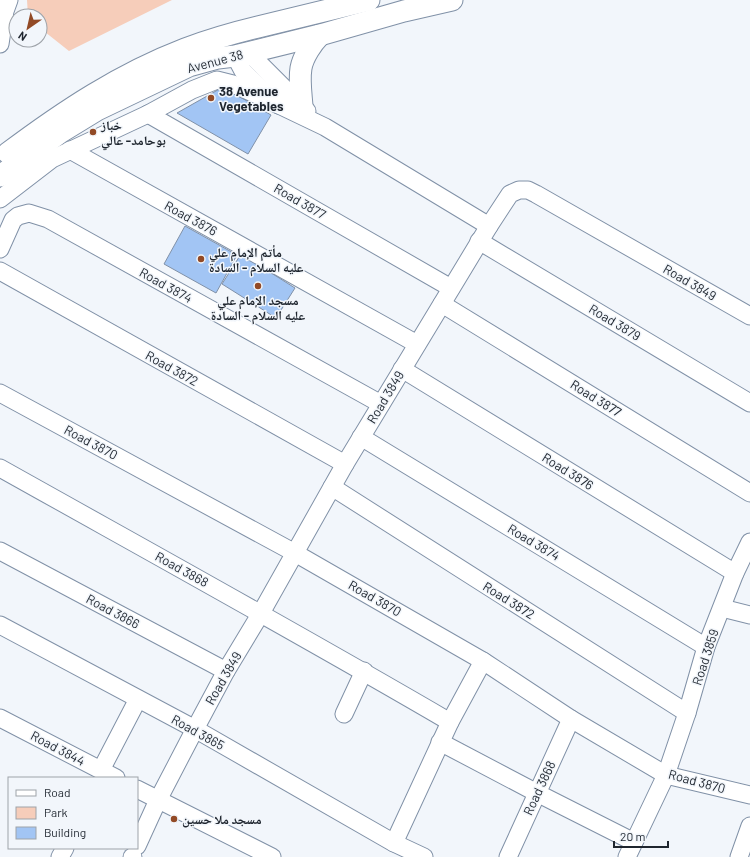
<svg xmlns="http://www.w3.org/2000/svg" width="750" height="857" font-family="Barlow,'Noto Naskh Arabic',sans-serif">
	<rect width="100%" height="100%" fill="#f2f6fb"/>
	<polygon fill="#f6cdba" points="27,0 172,0 69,51 40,28 40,16 28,16"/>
	<g fill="#a2c5f4" stroke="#8091a8">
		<polygon points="223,87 271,115 248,154 177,113"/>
		<polygon points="185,226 237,255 216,293 164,264"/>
		<polygon points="241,254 295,288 276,318 222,284"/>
	</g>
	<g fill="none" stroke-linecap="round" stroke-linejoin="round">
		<defs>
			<g id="minor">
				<polyline points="0,44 5,11 9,0"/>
				<polyline points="248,52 307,111"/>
				<polyline points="235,56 243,71 249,77 279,105 325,127 489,226"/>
				<polyline points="148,114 451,288"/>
				<polyline points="70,150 417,344"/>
				<polyline points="0,199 52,159 148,114 192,90 217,80 233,84 279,105"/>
				<polyline points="479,241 750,403"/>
				<polyline points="0,249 13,220 18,216 29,213 48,219 381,404"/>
				<polyline points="0,271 345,464"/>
				<polyline points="442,304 750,493"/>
				<polyline points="402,369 735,573"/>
				<polyline points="0,393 295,553 483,661 571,719 666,775 750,795"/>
				<polyline points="361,437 706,647"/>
				<path d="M0,468C150,552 301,635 450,722"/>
				<polyline points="332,487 687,713"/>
				<polyline points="0,551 226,671"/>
				<polyline points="722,608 750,615"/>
				<polyline points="0,625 195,729 394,843 424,857"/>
				<polyline points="344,714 364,671"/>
				<polyline points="0,718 116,778"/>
				<polyline points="440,742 537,793 634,842"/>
				<polyline points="101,770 138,699"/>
				<polyline points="137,789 272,857"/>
				<polyline points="394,843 450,722 483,661"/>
				<polyline points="137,846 158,800 195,729 226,671 261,613 345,464 489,226 510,194 519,190 528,190 536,194 750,316"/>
				<polyline points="60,857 65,848"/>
				<polyline points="132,857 133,857"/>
				<polyline points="508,857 571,719"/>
				<polyline points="627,857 666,775 687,713 706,647 735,573 750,542"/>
				<polyline points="739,857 750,826"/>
			</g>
			<g id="tertiary">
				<path d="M302,106C301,93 299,80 301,68C303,57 312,43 320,35"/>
				<path d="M8,153C64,111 120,74 185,49C209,40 233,33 258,27C295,18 332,9 369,0"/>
				<polyline points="0,176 61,132 97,110 189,66 218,58 235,56 320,35 404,11 452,0"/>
			</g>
		</defs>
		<use href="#minor" stroke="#8091a7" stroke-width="19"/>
		<use href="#tertiary" stroke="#8091a7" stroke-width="23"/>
		<use href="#minor" stroke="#fff" stroke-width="17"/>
		<use href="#tertiary" stroke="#fff" stroke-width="21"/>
	</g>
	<g fill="#924a26" stroke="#f2f6fb" stroke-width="1.5">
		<circle cx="211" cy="98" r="4"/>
		<circle cx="93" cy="132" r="4"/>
		<circle cx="201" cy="259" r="4"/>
		<circle cx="258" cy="286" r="4"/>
		<circle cx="174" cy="819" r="4"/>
	</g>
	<g text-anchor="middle" stroke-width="3" stroke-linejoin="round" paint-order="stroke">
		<g font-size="13" fill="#1f262f" stroke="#f2f6fb">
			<text transform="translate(215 61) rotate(-15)" y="5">Avenue 38</text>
			<text transform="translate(300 201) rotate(30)" y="5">Road 3877</text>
			<text transform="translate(191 218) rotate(29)" y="5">Road 3876</text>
			<text transform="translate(690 282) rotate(30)" y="5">Road 3849</text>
			<text transform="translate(166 285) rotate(29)" y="5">Road 3874</text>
			<text transform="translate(615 322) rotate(31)" y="5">Road 3879</text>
			<text transform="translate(172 368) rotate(29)" y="5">Road 3872</text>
			<text transform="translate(385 397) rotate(-59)" y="5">Road 3849</text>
			<text transform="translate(596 398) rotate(32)" y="5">Road 3877</text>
			<text transform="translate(91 442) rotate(28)" y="5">Road 3870</text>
			<text transform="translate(568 471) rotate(32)" y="5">Road 3876</text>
			<text transform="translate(534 542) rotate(31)" y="5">Road 3874</text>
			<text transform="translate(182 569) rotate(29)" y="5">Road 3868</text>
			<text transform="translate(375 598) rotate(30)" y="5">Road 3870</text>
			<text transform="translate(509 600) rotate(32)" y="5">Road 3872</text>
			<text transform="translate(113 611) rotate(28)" y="5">Road 3866</text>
			<text transform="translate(705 657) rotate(-72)" y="5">Road 3859</text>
			<text transform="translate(223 678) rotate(-60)" y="5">Road 3849</text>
			<text transform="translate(198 732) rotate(29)" y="5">Road 3865</text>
			<text transform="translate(58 748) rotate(28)" y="5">Road 3844</text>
			<text transform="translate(697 781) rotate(15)" y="5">Road 3870</text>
			<text transform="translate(539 788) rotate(-65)" y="5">Road 3868</text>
		</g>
		<g font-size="13" font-weight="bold" fill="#1f262f" stroke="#f2f6fb" text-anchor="start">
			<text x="219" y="96">38 Avenue<tspan x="219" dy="15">Vegetables</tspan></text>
			<text x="101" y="130">خباز<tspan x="101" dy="15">بوحامد- عالي</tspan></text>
			<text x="209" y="257">مأتم الإمام علي<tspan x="209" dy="15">عليه السلام - السادة</tspan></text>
			<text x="258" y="305" text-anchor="middle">مسجد الإمام علي<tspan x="258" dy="15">عليه السلام - السادة</tspan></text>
			<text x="182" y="824">مسجد ملا حسين</text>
		</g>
	</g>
	<rect x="8" y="777" width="130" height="72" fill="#f2f6fb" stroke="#9ea3a9"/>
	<rect x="16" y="790" width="20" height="6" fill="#ffffff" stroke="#9ea3a9"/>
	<text x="44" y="797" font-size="12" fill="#1f262f">Road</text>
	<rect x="16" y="807" width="20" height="12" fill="#f6cdba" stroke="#9ea3a9"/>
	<text x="44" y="817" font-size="12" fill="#1f262f">Park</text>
	<rect x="16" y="827" width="20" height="12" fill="#a2c5f4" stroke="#9ea3a9"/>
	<text x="44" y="837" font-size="12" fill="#1f262f">Building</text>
	<g transform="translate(28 28) rotate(214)"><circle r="19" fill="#f2f6fb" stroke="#9ea3a9"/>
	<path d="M0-3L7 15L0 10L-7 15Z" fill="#924a26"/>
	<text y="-6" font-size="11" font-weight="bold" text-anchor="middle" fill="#1f262f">N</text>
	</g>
	<path d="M614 841v6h54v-6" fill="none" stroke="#1f262f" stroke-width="2"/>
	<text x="620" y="841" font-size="12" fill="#1f262f" stroke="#f2f6fb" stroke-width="3" paint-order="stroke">20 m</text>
</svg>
